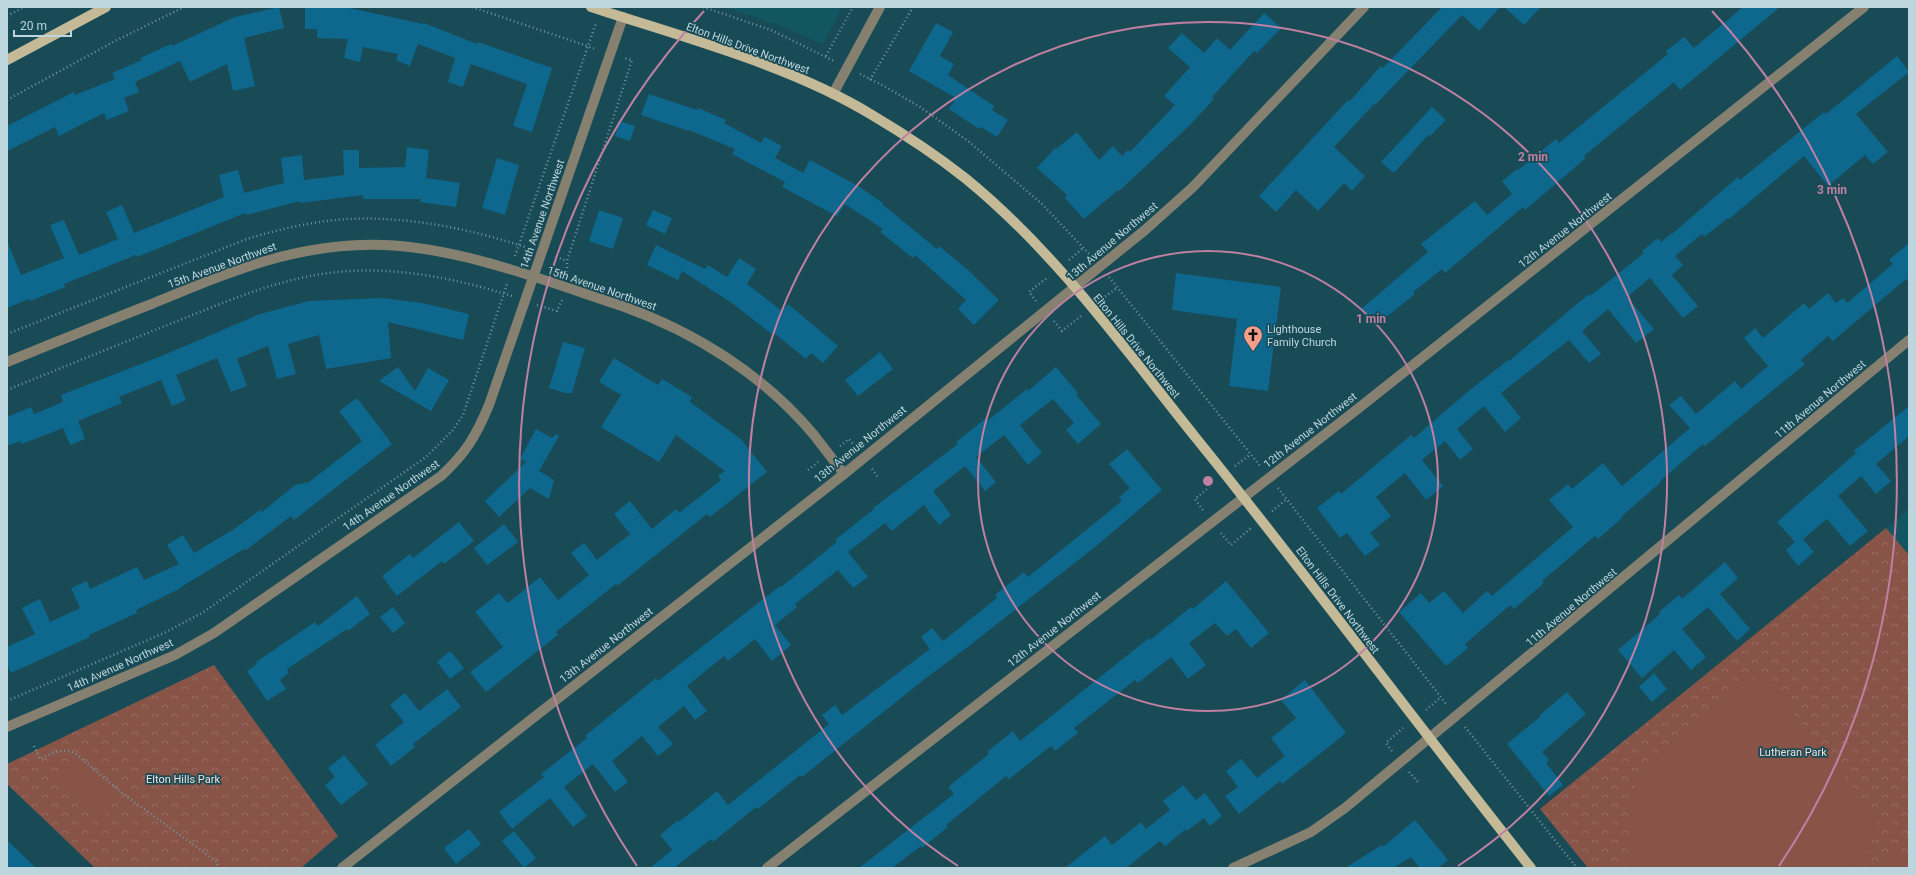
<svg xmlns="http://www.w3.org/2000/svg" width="1916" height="875" font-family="Roboto,sans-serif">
	<defs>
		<pattern id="park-crowns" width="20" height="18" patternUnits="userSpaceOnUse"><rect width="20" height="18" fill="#885448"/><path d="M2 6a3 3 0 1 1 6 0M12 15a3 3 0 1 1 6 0" fill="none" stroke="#976c62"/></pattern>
	</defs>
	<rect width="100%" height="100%" fill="#184b56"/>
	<g fill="#125662">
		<polygon points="724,7 842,7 823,44 773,23"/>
		<polygon points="1909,509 1909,555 1886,528"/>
	</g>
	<g fill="url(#park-crowns)">
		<polygon points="1886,528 1909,555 1909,868 1588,868 1540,809"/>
		<polygon points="214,665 338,836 301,868 95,868 7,784 7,764"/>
	</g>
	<g fill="#885448">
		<polygon points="1761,673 1877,818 1871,848 1847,868 1630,868 1628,834 1629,809 1637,781 1656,759"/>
		<polygon points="75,756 121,795 98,821 52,782"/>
		<polygon points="1885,855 1909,856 1909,868 1869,868"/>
	</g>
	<g fill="#0e678d">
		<polygon points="279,7 284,28 244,38 255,86 233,91 227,64 190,82 180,61 135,82 139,92 124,98 129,111 107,120 104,113 59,136 55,127 7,151 7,126 74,92 75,95 115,79 112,73 142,60 140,58 171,44 172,46 235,17"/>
		<polygon points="305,7 345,7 423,24 424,23 477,44 478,42 552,68 532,132 513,126 527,84 471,64 463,87 448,82 455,58 418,44 410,66 396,60 398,54 363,47 360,62 344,58 348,39 317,38 317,29 305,29"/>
		<polygon points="1442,7 1500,7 1479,31 1462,15 1375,105 1374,104 1334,147 1365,176 1352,191 1344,183 1318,211 1296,190 1276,212 1259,196 1348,100 1349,102 1381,66 1383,68"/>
		<polygon points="1504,7 1541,7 1524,25"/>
		<polygon points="1743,7 1780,7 1680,90 1674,82 1584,156 1586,158 1525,210 1523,207 1445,273 1442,269 1413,292 1415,294 1375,326 1361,309 1428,252 1421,244 1475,201 1487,215 1512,194 1502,181 1517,169 1518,170 1556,139 1559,143 1668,54 1666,51 1684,37 1694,48"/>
		<polygon points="1264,13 1281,28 1257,53 1254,51 1212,97 1214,99 1189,126 1119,191 1118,190 1084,219 1065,198 1067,195 1037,168 1055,148 1056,149 1077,132 1099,160 1113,146 1122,156 1128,150 1130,152 1175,105 1164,96 1190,67 1168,48 1182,33 1204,53 1217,38 1230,50"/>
		<polygon points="936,23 953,32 940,56 954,64 948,75 994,106 992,110 1008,120 997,137 981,127 979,129 949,109 956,98 909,71"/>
		<polygon points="1897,56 1909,72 1856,114 1888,152 1873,164 1865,155 1828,186 1804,156 1729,219 1728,218 1704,237 1702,234 1675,256 1683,265 1672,275 1698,306 1683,318 1650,278 1627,297 1654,329 1636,343 1608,309 1582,331 1601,354 1589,363 1569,340 1501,393 1521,418 1505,432 1484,406 1457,429 1473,449 1460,460 1445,441 1422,460 1443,486 1426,500 1405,473 1376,497 1391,516 1370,533 1380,545 1365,556 1347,533 1340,538 1317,508 1339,491 1341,494 1411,435 1414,438 1465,394 1508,360 1509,361 1589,294 1590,296 1644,253 1642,251 1658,238 1661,242 1672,233 1672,234 1738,177 1740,180 1824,112 1826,114"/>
		<polygon points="649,94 697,110 698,108 726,120 724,123 761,143 765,137 782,146 775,158 803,173 810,160 860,187 883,203 882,204 937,249 939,246 969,271 999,300 974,325 958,309 966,300 915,255 913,258 880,232 883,229 845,204 837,216 782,187 785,182 732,154 735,149 689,130 689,131 641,115"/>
		<polygon points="1432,107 1446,120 1430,136 1428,135 1394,173 1381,162"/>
		<polygon points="620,121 635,126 630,141 615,136"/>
		<polygon points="407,147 429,150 426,178 460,183 456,207 420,202 421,199 363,199 363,195 300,203 300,201 246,215 245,213 137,257 136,255 64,284 65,287 30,301 29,299 7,308 7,241 21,275 64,258 50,225 64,220 79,255 118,239 106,212 122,205 134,233 224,197 219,175 238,170 244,193 284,183 281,158 302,155 304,180 344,175 343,150 359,150 359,168 405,167"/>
		<polygon points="497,158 519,165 505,215 482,208"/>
		<polygon points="599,210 623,218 613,249 589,241"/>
		<polygon points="653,210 672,218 665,234 646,225"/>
		<polygon points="1909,243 1909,282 1906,279 1833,341 1828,336 1801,360 1805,364 1705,446 1703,444 1660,481 1661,482 1621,517 1622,518 1598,539 1595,536 1542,581 1544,583 1514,609 1510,605 1465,644 1468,648 1446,666 1399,612 1421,593 1429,603 1444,591 1463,613 1487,591 1492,596 1573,527 1549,500 1568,484 1572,489 1603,463 1622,486 1690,428 1669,405 1681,396 1696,414 1735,381 1741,389 1768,366 1744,338 1755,328 1763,338 1804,303 1809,309 1828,293 1836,303 1843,298 1847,303 1893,264 1889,260"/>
		<polygon points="656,245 705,269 708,265 727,277 739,258 756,269 747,284 782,311 788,304 838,346 823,363 811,353 806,359 774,333 773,335 732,303 682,271 678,280 647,265"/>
		<polygon points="1176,273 1281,287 1268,391 1229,386 1237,319 1172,310"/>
		<polygon points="382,298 422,303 469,314 463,340 388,322 391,358 326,369 319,335 288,344 296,374 277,379 268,346 237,359 247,386 231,392 217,358 176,375 186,400 172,406 161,380 119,397 122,403 78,421 85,439 70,445 63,428 22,444 20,441 7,446 7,417 31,407 34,414 63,402 61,395 164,355 260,314 309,301"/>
		<polygon points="563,342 585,348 572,393 565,393 549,388"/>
		<polygon points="880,352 893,369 858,396 845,380"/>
		<polygon points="614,358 658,385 662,379 692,397 690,402 741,439 767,472 710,517 707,514 617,586 616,584 556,632 558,635 486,692 470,672 503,647 475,612 499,593 508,603 540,577 558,600 589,575 571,553 584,543 597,560 630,534 614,514 630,501 652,529 676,509 679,513 721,480 718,476 725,471 676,435 659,462 601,427 621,395 599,382"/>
		<polygon points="398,367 415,391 428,368 449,380 431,411 379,381"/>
		<polygon points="1056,367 1078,393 1076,395 1101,424 1078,444 1066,430 1074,423 1053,399 1020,425 1042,453 1028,465 1004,435 976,457 996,482 985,491 965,466 933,491 951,515 939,525 924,505 892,531 885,523 848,552 868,577 853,588 838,570 795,604 797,607 775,625 791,645 772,661 755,639 728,661 724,656 687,686 707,711 695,720 684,706 658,727 673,744 658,756 642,736 612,761 628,782 615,792 593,764 564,787 587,816 573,827 550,798 512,829 499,812 544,777 541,774 587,738 585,736 656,678 658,681 780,586 781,587 837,542 835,540 874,509 873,508 958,444 956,442 985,419 987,421 1027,389 1028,391"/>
		<polygon points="357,398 392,444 294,520 291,516 246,550 244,549 181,587 181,588 136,610 137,613 89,635 90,637 11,673 7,664 7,647 35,634 22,608 40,599 50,622 80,608 71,588 87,581 90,589 137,567 144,580 179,564 167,545 183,535 194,553 234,529 260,510 262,512 295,485 309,482 362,441 339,411"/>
		<polygon points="1909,406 1909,436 1876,464 1891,481 1876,494 1861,476 1838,496 1868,531 1850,546 1827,519 1803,539 1814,552 1798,566 1786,550 1795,542 1777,522 1856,453 1854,451"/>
		<polygon points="536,429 552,438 556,434 559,436 539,471 554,480 549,499 530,488 499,517 485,501 526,462 520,459"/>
		<polygon points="1127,449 1162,490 1095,547 969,646 926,678 802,777 800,775 758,809 756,807 713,842 711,839 674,868 650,868 672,850 660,835 678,820 679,822 717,791 728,805 829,724 822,715 835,705 842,715 930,649 921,637 932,628 943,641 997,598 995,595 1024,572 1028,577 1122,501 1119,497 1130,488 1109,464"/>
		<polygon points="459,522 474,541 444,564 442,561 397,596 382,576 410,554 413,558"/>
		<polygon points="504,524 518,542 487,565 474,548"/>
		<polygon points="1725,562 1738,578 1720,594 1750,629 1737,641 1708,607 1682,629 1706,657 1691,670 1674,650 1642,678 1618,650 1660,614 1659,612 1679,595 1682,599"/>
		<polygon points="1226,581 1269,633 1251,648 1236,629 1227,636 1215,623 1189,643 1206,665 1188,679 1171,657 1138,683 1135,680 1074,728 1078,733 1055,751 1051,746 1009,779 1006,776 946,825 948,827 922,848 921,846 892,868 859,868 954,794 948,787 989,754 987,752 1013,731 1020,741 1149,638 1150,640 1191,607 1193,609"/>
		<polygon points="357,596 370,614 348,631 347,629 287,669 289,673 280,680 286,689 267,701 247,671 257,664 256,662 315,622 318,626"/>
		<polygon points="393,607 405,623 393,633 380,617"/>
		<polygon points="450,651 464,668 450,679 437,662"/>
		<polygon points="1654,673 1667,689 1652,702 1639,687"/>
		<polygon points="1305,680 1346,733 1282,784 1280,781 1239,814 1225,796 1238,787 1226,771 1241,759 1257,778 1285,756 1271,738 1296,718 1281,700"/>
		<polygon points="447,689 461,707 413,744 415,747 391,766 375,745 404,722 390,705 405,693 419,711"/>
		<polygon points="1567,692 1586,714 1542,752 1549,760 1546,763 1563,785 1549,796 1507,744 1541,716 1540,715"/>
		<polygon points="344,755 368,784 341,805 325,785 335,777 328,768"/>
		<polygon points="1183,785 1196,800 1205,793 1222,816 1210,826 1204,818 1187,831 1186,829 1165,846 1160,841 1126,868 1065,868 1105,836 1112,845 1141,822 1146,829 1170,810 1163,801"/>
		<polygon points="1415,820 1448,860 1438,868 1420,868 1411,857 1393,868 1345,868 1382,845 1383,847"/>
		<polygon points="469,829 481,844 456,864 444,848"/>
		<polygon points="514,831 536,858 524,868 502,841"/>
		<polygon points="7,840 36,868 7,868"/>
	</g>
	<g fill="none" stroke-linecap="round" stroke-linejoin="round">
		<g stroke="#70959e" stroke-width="2.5" stroke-dasharray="1 3" stroke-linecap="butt">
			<polyline points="472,7 596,49"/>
			<polyline points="703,7 771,30 834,61"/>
			<polyline points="7,16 24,7"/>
			<polyline points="826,56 853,7"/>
			<polyline points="860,74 886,87 920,107 968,141 1042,204 1090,255"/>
			<polyline points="870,80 913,7"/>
			<polyline points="7,100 115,41 184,7"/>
			<polyline points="515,256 596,23"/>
			<polyline points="556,257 567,261"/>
			<polyline points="1069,260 1083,248"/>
			<polyline points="567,272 567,261 632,60 624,58"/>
			<polyline points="1109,277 1261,467"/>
			<polyline points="1102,299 1118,287"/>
			<polyline points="1036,301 1029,292 1048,277"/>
			<polyline points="537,305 557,311 562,300"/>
			<polyline points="1054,321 1062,331 1081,316"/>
			<path d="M7,334L247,239C280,229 314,221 348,219C409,216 471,229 528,248"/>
			<path d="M7,390C61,368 115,346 170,324C228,301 287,274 351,271C405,268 461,280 512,296"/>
			<polyline points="840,446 849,439 856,448"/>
			<polyline points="1235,466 1251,454"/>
			<polyline points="872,469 878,477"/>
			<polyline points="808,470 818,462"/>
			<polyline points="1278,488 1447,705"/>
			<polyline points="1203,510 1195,499 1214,483"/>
			<polyline points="1272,511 1287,499"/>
			<polyline points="1221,533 1231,545 1251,528"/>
			<polyline points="7,701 164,633 202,613 426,457 453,430 463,415 507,284"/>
			<polyline points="1426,710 1441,697"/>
			<polyline points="1465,727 1577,868"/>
			<path d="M34,746L40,759C53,753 63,747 76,754L122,793L216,861L219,868"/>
			<polyline points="1392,751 1386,743 1403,728"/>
			<polyline points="1409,772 1419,783"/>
		</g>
		<g stroke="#85806f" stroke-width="10">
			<polyline points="833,94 880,7"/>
			<path d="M7,362C56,342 105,322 154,303C231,271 299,242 384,245C463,248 548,282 622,306C695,332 764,375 814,435C824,448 834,461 844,474"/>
			<path d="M7,727L175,655L214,633L441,476C466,453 476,436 489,405L623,17"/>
			<polyline points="342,868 844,474 1145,230 1193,187 1364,7"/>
			<polyline points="767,868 1355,411 1864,7"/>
			<polyline points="1233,868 1311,832 1345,808 1909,340"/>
		</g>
		<g stroke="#c4ba98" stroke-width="10">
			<path d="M591,7C682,37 790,65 872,115C904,134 936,155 965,178C1055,251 1124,348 1196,438C1310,579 1418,726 1531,868"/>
			<polyline points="7,60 106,7"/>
		</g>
	</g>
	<g fill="none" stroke="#bf80a2" stroke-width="2">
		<circle cx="1208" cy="481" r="230"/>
		<path d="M958 866A459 459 0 1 1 1458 866"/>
		<path d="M637 866A689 689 0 0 1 704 11M1712 11A689 689 0 0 1 1779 866"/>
	</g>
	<defs>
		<symbol id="church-pin" viewBox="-11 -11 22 30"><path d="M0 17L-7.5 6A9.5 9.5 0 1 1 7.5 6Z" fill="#f49e89" stroke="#184b56"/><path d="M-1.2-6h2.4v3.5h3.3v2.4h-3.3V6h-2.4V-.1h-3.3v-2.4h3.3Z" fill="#111"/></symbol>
	</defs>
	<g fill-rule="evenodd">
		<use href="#church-pin" x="1242" y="324" width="22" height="30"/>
	</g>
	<g text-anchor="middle" stroke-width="3.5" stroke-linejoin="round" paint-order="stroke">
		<g font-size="11" fill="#bdd6dd" stroke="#184b56">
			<text transform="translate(748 48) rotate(20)" y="4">Elton Hills Drive Northwest</text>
			<text transform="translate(542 214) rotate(-71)" y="4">14th Avenue Northwest</text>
			<text transform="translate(1565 230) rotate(-38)" y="4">12th Avenue Northwest</text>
			<text transform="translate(1112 241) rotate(-40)" y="4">13th Avenue Northwest</text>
			<text transform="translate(222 265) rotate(-20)" y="4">15th Avenue Northwest</text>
			<text transform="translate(602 288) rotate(19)" y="4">15th Avenue Northwest</text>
			<text transform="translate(1137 346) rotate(51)" y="4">Elton Hills Drive Northwest</text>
			<text transform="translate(1820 399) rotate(-40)" y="4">11th Avenue Northwest</text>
			<text transform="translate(1310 430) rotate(-38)" y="4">12th Avenue Northwest</text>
			<text transform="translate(860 444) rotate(-39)" y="4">13th Avenue Northwest</text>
			<text transform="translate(391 495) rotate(-35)" y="4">14th Avenue Northwest</text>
			<text transform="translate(1338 600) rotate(53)" y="4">Elton Hills Drive Northwest</text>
			<text transform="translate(1571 607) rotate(-40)" y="4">11th Avenue Northwest</text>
			<text transform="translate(1054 629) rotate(-38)" y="4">12th Avenue Northwest</text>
			<text transform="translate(606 645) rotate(-38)" y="4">13th Avenue Northwest</text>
			<text transform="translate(120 665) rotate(-24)" y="4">14th Avenue Northwest</text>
		</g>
		<g font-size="11" fill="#bdd6dd" stroke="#184b56" text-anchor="start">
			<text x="1267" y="333">Lighthouse<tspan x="1267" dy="13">Family Church</tspan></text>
		</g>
		<g font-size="11" fill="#f4ded8" stroke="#184b56">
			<text x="1793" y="756">Lutheran Park</text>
			<text x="183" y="783">Elton Hills Park</text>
		</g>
	</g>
	<circle cx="1208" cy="481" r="6" fill="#bf80a2" stroke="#184b56" stroke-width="2"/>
	<g font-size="12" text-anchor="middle" font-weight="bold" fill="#bf80a2" stroke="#184b56" stroke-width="3.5" stroke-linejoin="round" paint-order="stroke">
		<text x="1533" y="161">2 min</text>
		<text x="1832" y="194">3 min</text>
		<text x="1371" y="323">1 min</text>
	</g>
	<rect width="1916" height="875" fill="none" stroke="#bdd6dd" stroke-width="16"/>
	<path d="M14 30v6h57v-6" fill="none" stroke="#bdd6dd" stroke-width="2"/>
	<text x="20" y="30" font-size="12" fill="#bdd6dd" stroke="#184b56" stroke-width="3" paint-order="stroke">20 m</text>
</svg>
